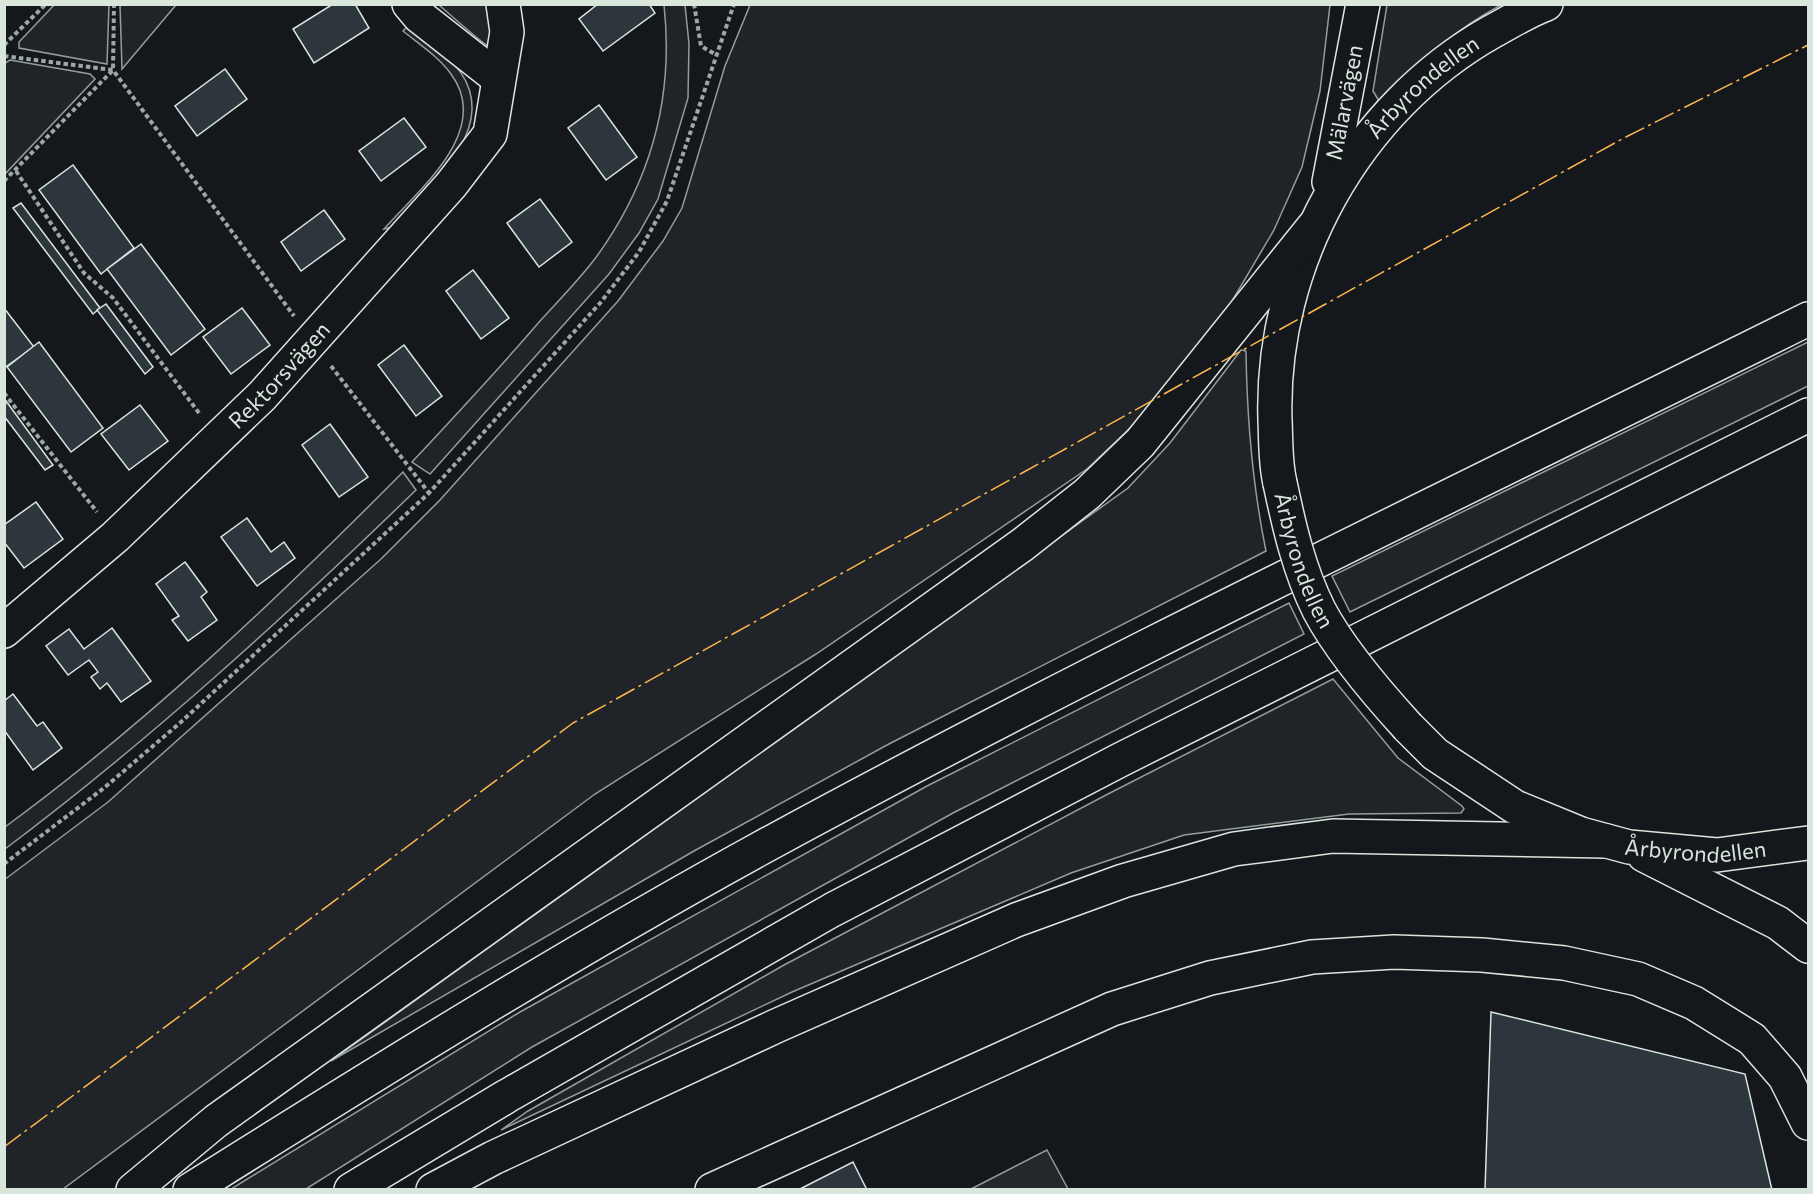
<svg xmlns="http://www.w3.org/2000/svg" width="1813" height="1194" font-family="Commissioner,sans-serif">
	<rect width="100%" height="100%" fill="#14181c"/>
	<g fill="#202428" stroke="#939e99" stroke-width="1.5">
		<polygon points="55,4 109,5 107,64 19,48 19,42"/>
		<polygon points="120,5 176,5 122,69"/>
		<path d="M439,5H487L492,36L490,47C485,46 446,11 439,5Z"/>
		<path d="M664,5H685L689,44L688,98L658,199L639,233L609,274L430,474L412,462C455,416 499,369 540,321C559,300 580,279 597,256C651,181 674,97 664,5Z"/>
		<polygon points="750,5 1330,5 1320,91 1302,167 1274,230 1209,340 1130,428 1087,469 816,654 595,794 63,1189 5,1189 4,880 108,802 381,559 440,500 618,301 663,241 682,208 725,66"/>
		<path d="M1387,5H1501C1453,31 1418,63 1379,101L1373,91Z"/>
		<path d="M407,27C422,39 441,50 454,64C507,123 431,184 394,227L384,229C418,190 493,131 451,74C439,57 419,44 403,31Z"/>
		<polygon points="10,60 90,74 95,79 5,174 5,63"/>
		<polygon points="1808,342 1808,386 1350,612 1332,576"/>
		<path d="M1241,350L1246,351C1247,421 1252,483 1266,551L887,745L694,851L331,1061L1128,488L1170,443Z"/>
		<path d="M403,472L416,490C285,617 150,740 5,849V827C148,722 278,598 403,472Z"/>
		<polygon points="1289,603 1304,634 953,813 532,1047 306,1189 231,1189 520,1012 927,786"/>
		<polygon points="1333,679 1398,758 1462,806 1464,809 1461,813 1349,814 1184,835 1071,873 792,992 501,1130 528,1111 784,965 1106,795"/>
	</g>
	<polygon fill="#24282b" stroke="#939e99" stroke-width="1.5" points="1047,1150 1068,1189 971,1189"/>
	<g fill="#2c363c" stroke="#d8e6dc" stroke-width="1.5">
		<polygon points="333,4 355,4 369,28 314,63 293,29"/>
		<polygon points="598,4 649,4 655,13 603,51 579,19"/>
		<polygon points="225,69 247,99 197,136 175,106"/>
		<polygon points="599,105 637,157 606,180 568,128"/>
		<polygon points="404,118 426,147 381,181 359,151"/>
		<polygon points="73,165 134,248 101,274 39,190"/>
		<polygon points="540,199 572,242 539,267 507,223"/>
		<polygon points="21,203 100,308 93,314 13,208"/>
		<polygon points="324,210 345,239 301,271 281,242"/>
		<polygon points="141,244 205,329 171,355 107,269"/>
		<polygon points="473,270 509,318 481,339 446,291"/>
		<polygon points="106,304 153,367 145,374 97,310"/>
		<polygon points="4,308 34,347 4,368"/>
		<polygon points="242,308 270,345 231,374 203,337"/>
		<polygon points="39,342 103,428 71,452 7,367"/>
		<polygon points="404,345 442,396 416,416 378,365"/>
		<polygon points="6,401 53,465 45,470 4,416"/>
		<polygon points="140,405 168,441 129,470 101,434"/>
		<polygon points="330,424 368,477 339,497 302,445"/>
		<polygon points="36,502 63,539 24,568 4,542 4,525"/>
		<polygon points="247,518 271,552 284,542 295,558 257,586 221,537"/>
		<polygon points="185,562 207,592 201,597 217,620 188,641 172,620 179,616 156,584"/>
		<polygon points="112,628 151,681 121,702 107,683 100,689 91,677 98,672 89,660 68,675 46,646 69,629 84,649"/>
		<polygon points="13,694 37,726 43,722 62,748 33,770 4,730 4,701"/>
		<polygon points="1491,1012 1745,1074 1772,1190 1485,1190"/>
		<polygon points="853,1162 867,1190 798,1190"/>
	</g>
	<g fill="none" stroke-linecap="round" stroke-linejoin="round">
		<defs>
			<g id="minor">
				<polyline points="409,4 419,16 498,78"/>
				<path id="s1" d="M4,631L115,537L262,396L451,185L490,134L507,32L503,4"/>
				<polyline points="712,1190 1112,1009 1210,978 1312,957 1394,952 1482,955 1564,963 1638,979 1694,1003 1752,1039 1785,1077 1808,1123"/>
			</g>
			<g id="major">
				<path id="s2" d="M1329,182L1363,4"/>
				<path id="s3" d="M1280,483C1275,462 1276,441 1275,420C1270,263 1356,108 1493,31C1510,22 1527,11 1546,4"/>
				<path id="s4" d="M1408,727L1435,754L1515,807L1581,834L1629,847L1717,855L1808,843"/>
				<polyline points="1644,855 1778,923 1808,946"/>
			</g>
			<g id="highway">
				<polyline points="133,1190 216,1121 1022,545 1087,494 1140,443 1314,226"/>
				<path d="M190,1190C378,1072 566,955 761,848C1104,661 1458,493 1808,319"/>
				<polyline points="351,1190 507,1096 832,910 1120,760 1808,415"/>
				<polyline points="433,1190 493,1158 776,1026 1016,920 1123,881 1234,849 1333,836 1606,841"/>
			</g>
		</defs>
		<use href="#minor" stroke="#d8e6dc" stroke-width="36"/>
		<use href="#major" stroke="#d8e6dc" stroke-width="36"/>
		<use href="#highway" stroke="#d8e6dc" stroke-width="36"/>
		<g stroke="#9da8a2" stroke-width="4" stroke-dasharray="4.5 3" stroke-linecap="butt">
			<polyline points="694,4 701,46 715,54"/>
			<polyline points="4,45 46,4"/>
			<polyline points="4,56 113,70 294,316"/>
			<polyline points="16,171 84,273 113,298 199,413"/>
			<polyline points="4,181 113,70 114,4"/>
			<polyline points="331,366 429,493"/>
			<polyline points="4,393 97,512"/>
			<polyline points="4,864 104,788 181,722 429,493 601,302 639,252 667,201 734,4"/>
		</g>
		<use href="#minor" stroke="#14181c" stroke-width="33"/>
		<use href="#major" stroke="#14181c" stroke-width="33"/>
		<use href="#highway" stroke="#14181c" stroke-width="33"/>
		<defs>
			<g id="major-bridge">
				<path id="s5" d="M1280,483C1289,526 1299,570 1319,610C1340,650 1377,693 1408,727"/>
			</g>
		</defs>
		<use href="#major-bridge" stroke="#d8e6dc" stroke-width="36" stroke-linecap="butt"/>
		<use href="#major-bridge" stroke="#14181c" stroke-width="33"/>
		<polyline stroke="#ffb74d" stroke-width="1.5" stroke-dasharray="21 4.5 3 4.5" stroke-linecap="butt" points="4,1147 573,723 1622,139 1808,45"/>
	</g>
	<g text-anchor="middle" stroke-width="4.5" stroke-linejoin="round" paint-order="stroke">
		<g font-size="22" fill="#d8e6dc" stroke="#14181c">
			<text dy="8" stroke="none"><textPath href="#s3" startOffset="441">Årbyrondellen</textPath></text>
			<text dy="8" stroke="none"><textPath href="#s2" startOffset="81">Mälarvägen</textPath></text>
			<text dy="8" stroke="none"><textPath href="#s1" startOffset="376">Rektorsvägen</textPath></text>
			<text dy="8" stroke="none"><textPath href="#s5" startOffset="81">Årbyrondellen</textPath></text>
			<text dy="8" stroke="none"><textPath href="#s4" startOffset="322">Årbyrondellen</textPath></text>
		</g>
	</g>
	<rect width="1813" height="1194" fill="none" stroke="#d8e6dc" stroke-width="12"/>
</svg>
